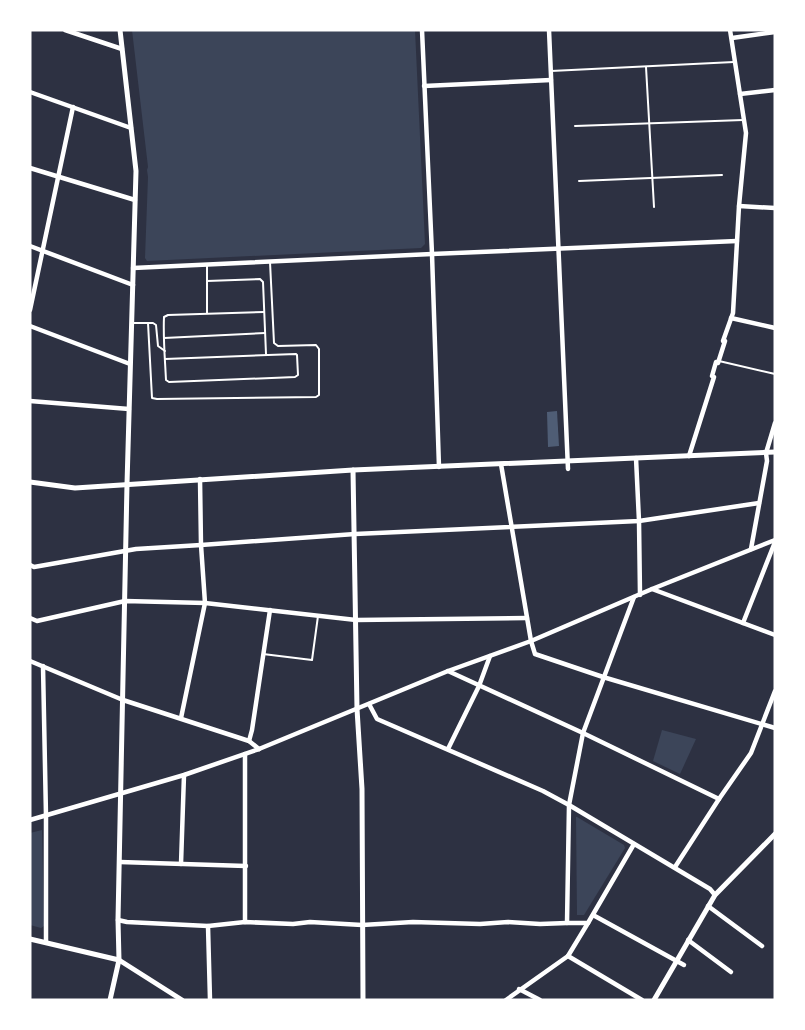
<svg xmlns="http://www.w3.org/2000/svg" width="805" height="1030" font-family="'Roboto Condensed',sans-serif">
	<rect width="100%" height="100%" fill="#2d3142"/>
	<g fill="#3c4559">
		<polygon points="132,30 415,30 425,244 421,248 147,261 145,258 148,177 147,170 148,167"/>
		<polygon points="662,730 696,739 680,774 653,761"/>
		<polygon points="576,817 577,817 624,845 625,848 584,915 577,915"/>
		<polygon points="42,830 44,926 41,928 30,925 30,833"/>
	</g>
	<polygon fill="#4f5d75" points="557,411 559,446 548,447 547,412"/>
	<g fill="none" stroke-linecap="round" stroke-linejoin="round">
		<g stroke="#fff" stroke-width="2">
			<polyline points="646,67 654,207"/>
			<polyline points="551,71 734,62"/>
			<polyline points="575,126 743,120"/>
			<polyline points="579,181 722,175"/>
			<polyline points="207,265 207,313"/>
			<polyline points="207,281 260,279 263,282 266,354"/>
			<polyline points="132,323 153,323 156,325 158,346 165,351"/>
			<polyline points="148,323 152,398 157,399 316,397 319,395 319,349 316,345 278,346 274,343 270,262"/>
			<polyline points="164,338 265,333"/>
			<path d="M165,359L296,354L297,355L298,375L295,377L169,382L166,380C165,359 163,338 164,317L168,315L264,312"/>
			<polyline points="719,361 775,374"/>
			<polyline points="263,654 312,660 318,616"/>
		</g>
		<g stroke="#fff" stroke-width="4.5">
			<polyline points="65,30 122,49"/>
			<polyline points="422,30 432,254 439,467"/>
			<polyline points="549,30 568,469"/>
			<polyline points="732,38 775,32"/>
			<polyline points="424,86 551,80"/>
			<polyline points="30,92 131,128"/>
			<polyline points="740,94 775,90"/>
			<polyline points="30,168 135,200"/>
			<polyline points="739,206 775,208"/>
			<polyline points="30,246 133,285"/>
			<polyline points="133,268 432,254 737,241"/>
			<polyline points="30,310 73,107"/>
			<polyline points="731,318 775,328"/>
			<polyline points="30,326 130,364"/>
			<polyline points="30,401 129,409"/>
			<polyline points="689,456 714,377 712,376 716,362 718,363 725,341 723,341 733,313 739,206 746,133 730,30"/>
			<polyline points="636,458 639,521 640,595"/>
			<polyline points="501,464 531,641 535,654 603,677 775,728"/>
			<polyline points="751,549 767,461 766,453 775,423"/>
			<polyline points="30,565 34,567 136,549 201,545 355,534 639,521 759,503"/>
			<polyline points="652,589 775,635"/>
			<polyline points="30,618 37,621 125,601 205,603 356,620 527,618"/>
			<polyline points="743,623 775,542"/>
			<polyline points="30,661 123,700 249,741 259,749"/>
			<polyline points="43,666 46,816 46,942"/>
			<polyline points="448,671 583,733 719,799"/>
			<polyline points="369,704 377,719 543,791 569,805 710,889 715,895"/>
			<polyline points="181,718 205,603 201,545 200,479"/>
			<polyline points="249,741 252,730 270,610"/>
			<polyline points="448,749 479,686 490,656"/>
			<polyline points="245,754 245,922"/>
			<polyline points="30,820 184,775 259,749 448,671 531,641 652,589 775,540"/>
			<polyline points="120,862 246,866"/>
			<polyline points="181,864 184,775"/>
			<polyline points="675,867 719,799 751,753 775,691"/>
			<polyline points="708,906 762,946"/>
			<polyline points="593,915 684,965"/>
			<polyline points="118,920 127,922 208,926 245,922 293,924 310,922 362,925 413,922 480,924 508,922 540,924 567,923 588,923 634,844"/>
			<polyline points="567,923 569,805 583,733 634,597"/>
			<polyline points="208,926 210,1000"/>
			<polyline points="688,940 731,972"/>
			<polyline points="568,956 642,1000"/>
			<polyline points="519,989 540,1000"/>
			<polyline points="506,1000 568,956 588,923"/>
		</g>
		<g stroke="#fff" stroke-width="5">
			<polyline points="353,470 357,709 362,789 363,1000"/>
			<polyline points="30,482 75,488 353,470 775,452"/>
			<polyline points="30,939 119,960 182,1000"/>
			<polyline points="110,1000 119,960 118,920 127,484 136,171 120,30"/>
			<polyline points="654,1000 715,895 775,834"/>
		</g>
	</g>
	<rect width="805" height="1030" fill="none" stroke="#ffffff" stroke-width="63"/>
</svg>
